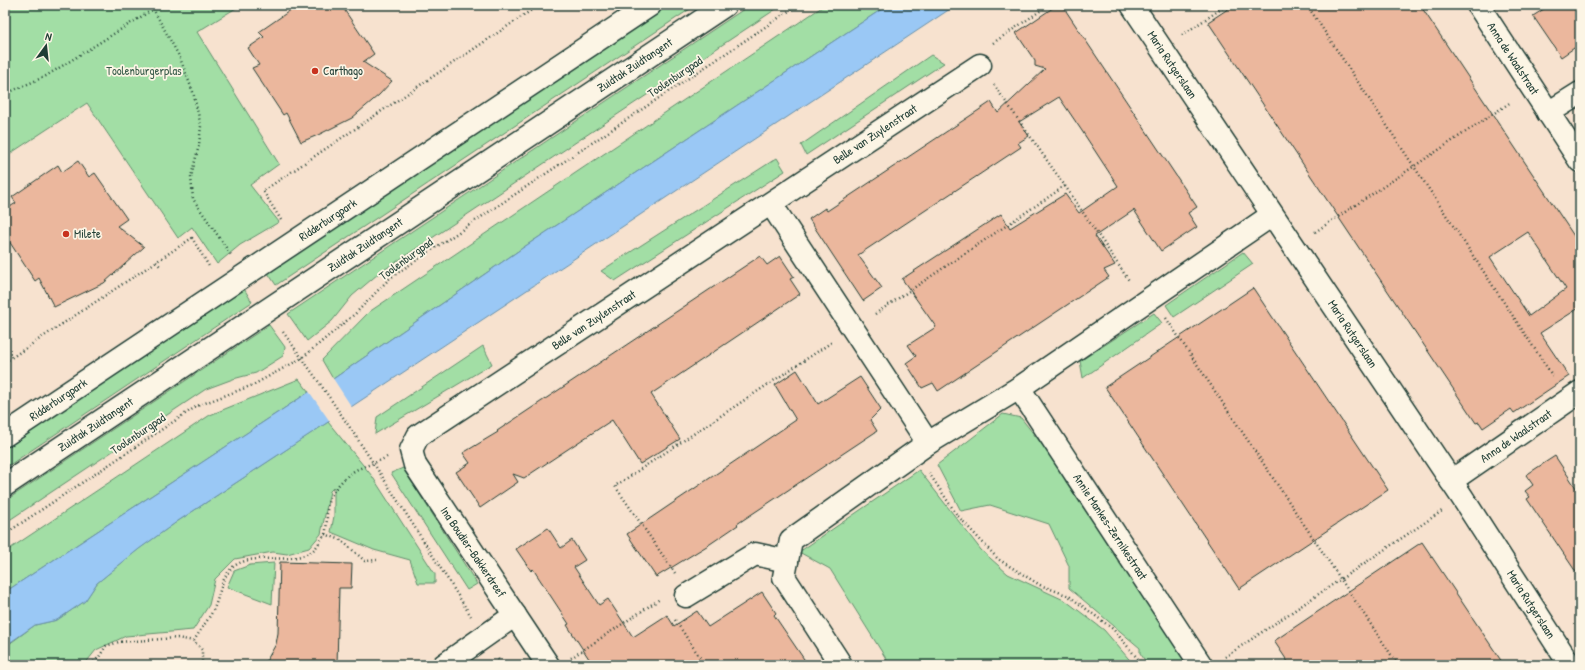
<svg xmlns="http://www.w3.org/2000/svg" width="1585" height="670" font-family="'Patrick Hand',sans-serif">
	<rect width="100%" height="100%" fill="#f7e2cf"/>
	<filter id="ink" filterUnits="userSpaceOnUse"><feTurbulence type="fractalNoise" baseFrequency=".025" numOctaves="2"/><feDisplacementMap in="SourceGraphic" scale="8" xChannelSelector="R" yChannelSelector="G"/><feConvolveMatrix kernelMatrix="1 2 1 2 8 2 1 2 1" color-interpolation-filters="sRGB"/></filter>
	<g filter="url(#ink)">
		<g fill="#a2dea5" stroke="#608e6c">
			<polygon points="5,5 241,5 197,32 279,164 250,185 279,222 240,245 217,264 192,227 178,238 87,103 5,157"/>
			<polygon points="669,5 696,5 276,285 268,273"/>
			<polygon points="750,5 782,5 378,274 352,296 332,321 307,341 288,314"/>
			<polygon points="825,5 888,5 524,247 333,379 322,360 369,312"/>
			<polygon points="931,55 944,63 806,155 801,145"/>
			<polygon points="777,158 785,171 615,281 601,271"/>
			<polygon points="1243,252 1253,264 1174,317 1166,305"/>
			<polygon points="243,287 252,302 5,468 5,446"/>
			<polygon points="1154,313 1162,323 1083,378 1080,361"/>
			<polygon points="269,325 285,347 283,356 256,373 233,379 206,389 5,523 5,501"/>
			<polygon points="483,346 492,364 375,434 377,417"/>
			<polygon points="299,379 309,392 5,592 5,552 210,415"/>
			<polygon points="1003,414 1021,418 1059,466 1066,482 1192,665 1148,665 1140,653 1140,648 1069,588 1069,566 1049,524 990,505 961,511 937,465"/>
			<polygon points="328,422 372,476 435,574 435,583 418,583 410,560 374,550 331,532 334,516 334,487 330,491 321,534 309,548 287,554 273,552 235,559 215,579 209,605 193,630 126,636 96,650 84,665 5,665 5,647 35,625 57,620 85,601 97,583 140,548 178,521"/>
			<polygon points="403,468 477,584 467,590 391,473"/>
			<polygon points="919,470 981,550 1008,574 1066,601 1104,630 1134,665 890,665 830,569 799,552"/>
			<polygon points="274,563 272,604 227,587 234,571 250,565"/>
		</g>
		<polygon fill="#9ac8f5" stroke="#6990a8" points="888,5 956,5 351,407 178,521 139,549 97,583 85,601 57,620 35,625 5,646 5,592 309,392 333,379 524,247"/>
		<polygon fill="#f7e2cf" points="332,377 353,409 331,423 308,390"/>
		<g fill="#ebb79d" stroke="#1f3d34" fill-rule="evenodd">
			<polygon points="298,5 341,5 374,54 363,62 392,81 379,95 352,118 318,135 301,142 286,113 283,115 252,68 259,65 248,48 264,37 259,32"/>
			<polygon points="1057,5 1062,5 1197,207 1188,213 1197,227 1161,251 1134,210 1095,236 1115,265 1104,270 1109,277 938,391 933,383 922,388 906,363 916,356 908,345 936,327 902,279 1001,214 1010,228 1065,194 1079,213 1118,186 1082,131 1059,97 1019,122 1029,136 1018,143 1021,147 858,255 882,288 863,301 809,219 825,208 827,211 991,102 998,113 1045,69 1035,66 1035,61 1016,33"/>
			<path d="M1234,5H1420L1580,245V310L1579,308L1540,333L1569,376L1514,413L1511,409L1483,428L1479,422L1476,423L1208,22ZM1528,232L1566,289L1529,316L1490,257Z"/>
			<polygon points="1550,5 1580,5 1580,44 1561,57 1533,16"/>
			<polygon points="78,161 89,177 95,173 127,219 117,226 144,247 104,283 54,307 39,278 35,281 5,235 5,210 16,203 12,197 58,165 62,172"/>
			<polygon points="760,256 767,265 780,256 794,277 790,279 800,294 651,394 680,439 640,464 612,420 524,478 513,474 518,482 480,508 456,472 470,463 463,453 498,432 497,431"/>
			<polygon points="1253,288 1388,490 1239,589 1105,387"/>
			<polygon points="797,370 818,404 860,377 881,409 870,420 877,431 737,524 738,525 710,544 656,577 627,534 796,420 775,385"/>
			<polygon points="1555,456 1580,494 1580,578 1527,499 1530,497 1525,491 1533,485 1526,475"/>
			<polygon points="548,528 561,548 572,540 585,560 574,567 599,605 608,599 633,637 667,615 674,626 697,611 708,627 762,592 776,613 774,615 808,665 593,665 567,625 569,624 533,569 531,571 516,549"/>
			<polygon points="1422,542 1504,665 1290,665 1274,641"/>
			<polygon points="280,562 352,564 351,588 339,588 337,665 264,665 276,644 278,633"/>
		</g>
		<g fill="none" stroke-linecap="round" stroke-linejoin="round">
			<defs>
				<g id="minor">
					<path id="s1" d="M1132,5L1462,497L1570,665"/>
					<path id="s2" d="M1478,5L1580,161"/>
					<polyline points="1548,113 1580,93"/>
					<polyline points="771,204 928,443"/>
					<path id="s3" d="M1019,388L1201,665"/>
					<path id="s4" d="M5,435L650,5"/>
					<path id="s5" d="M1451,481L1580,392"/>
					<path id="s6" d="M5,485L725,5"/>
					<polyline points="686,596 755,554 787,561"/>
					<polyline points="444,665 515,615"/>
					<path id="s7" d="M548,665L415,465L411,450L418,436L980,65"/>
					<polyline points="841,665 784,577 791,540 928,443 1019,388 1272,215"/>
				</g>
			</defs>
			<use href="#minor" stroke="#1f3d34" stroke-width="25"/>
			<g stroke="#1f3d34" stroke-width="2.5" stroke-dasharray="1 3" stroke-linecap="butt">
				<polyline points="151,5 180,58 193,92 201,126 199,145 191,177 193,199 231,255"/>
				<polyline points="1307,5 1554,378"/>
				<polyline points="1182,35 1227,5"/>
				<polyline points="993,43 1049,5"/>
				<polyline points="5,94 46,76 160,5"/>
				<polyline points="1065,186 1130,282"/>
				<polyline points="281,220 263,191 539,5"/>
				<polyline points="1315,232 1511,102"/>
				<polyline points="156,262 160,266"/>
				<polyline points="875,314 1065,186 994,85"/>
				<polyline points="1166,318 1398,665"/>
				<path d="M283,332C350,423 410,520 471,616"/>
				<polyline points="5,362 192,238 210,268"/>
				<polyline points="929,473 957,515 998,559 1040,585 1069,596 1113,629 1143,665"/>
				<polyline points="5,534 197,406 253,385 302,358 356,313 390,278 798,5"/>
				<path d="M325,534C328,524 326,513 328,503C331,491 347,474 358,469C368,465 378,462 387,457"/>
				<polyline points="675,573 615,486 832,342"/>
				<polyline points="675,620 705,665"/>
				<path d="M194,641C200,630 210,618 215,606C220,594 221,580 230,570C248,549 289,567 312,551C317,548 321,539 325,534L341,540L365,561L377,560"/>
				<polyline points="1225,657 1442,511"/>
				<polyline points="571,658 660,599"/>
				<polyline points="498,659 503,665"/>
				<polyline points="91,665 99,657 106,646 119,642 177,638 194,641 202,650 202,665"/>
			</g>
			<use href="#minor" stroke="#fcf5e5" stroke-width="22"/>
		</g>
	</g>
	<g fill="#c8321e" stroke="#fcf5e5" stroke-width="1.5">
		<circle cx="315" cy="71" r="4"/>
		<circle cx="66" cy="234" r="4"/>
	</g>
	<g text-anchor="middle" stroke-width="3.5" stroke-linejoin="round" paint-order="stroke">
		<g font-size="12" fill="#1f3d34" stroke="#fcf5e5">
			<text dy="4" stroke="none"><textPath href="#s2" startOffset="64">Anna de Waalstraat</textPath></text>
			<text dy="4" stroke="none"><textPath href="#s6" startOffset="757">Zuidtak Zuidtangent</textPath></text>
			<text dy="4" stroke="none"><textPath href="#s1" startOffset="72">Maria Rutgerslaan</textPath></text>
			<text transform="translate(675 77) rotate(-34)" y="4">Toolenburgpad</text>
			<text dy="4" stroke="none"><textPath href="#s7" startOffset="819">Belle van Zuylenstraat</textPath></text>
			<text dy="4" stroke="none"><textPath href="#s4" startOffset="388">Ridderburgpark</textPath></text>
			<text dy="4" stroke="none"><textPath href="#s6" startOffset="433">Zuidtak Zuidtangent</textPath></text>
			<text transform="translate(406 259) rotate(-36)" y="4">Toolenburgpad</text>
			<text dy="4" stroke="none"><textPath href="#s7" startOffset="482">Belle van Zuylenstraat</textPath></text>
			<text dy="4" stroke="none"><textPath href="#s1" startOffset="396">Maria Rutgerslaan</textPath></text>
			<text dy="4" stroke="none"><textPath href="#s4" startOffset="64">Ridderburgpark</textPath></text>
			<text dy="4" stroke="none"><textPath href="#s6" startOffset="109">Zuidtak Zuidtangent</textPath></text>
			<text transform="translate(138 434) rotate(-34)" y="4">Toolenburgpad</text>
			<text dy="4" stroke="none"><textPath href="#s5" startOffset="79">Anna de Waalstraat</textPath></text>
			<text dy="4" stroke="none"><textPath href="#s3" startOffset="166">Annie Mankes-Zernikestraat</textPath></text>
			<text transform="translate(473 552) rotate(56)" y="4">Ina Boudier-Bakkerdreef</text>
			<text dy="4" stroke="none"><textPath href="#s1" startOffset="720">Maria Rutgerslaan</textPath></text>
		</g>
		<g font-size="12" fill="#395d4b" stroke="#fcf5e5">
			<text x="144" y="75">Toolenburgerplas</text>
		</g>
		<g font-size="12" fill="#1f3d34" stroke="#fcf5e5" text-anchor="start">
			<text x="323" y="75">Carthago</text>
			<text x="74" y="238">Milete</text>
		</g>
	</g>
	<rect width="1585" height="670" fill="none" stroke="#fcf5e5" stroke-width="20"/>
	<rect x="10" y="10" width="1565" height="650" fill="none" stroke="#1f3d34" stroke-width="1.5" filter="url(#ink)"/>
	<g transform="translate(46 46) rotate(15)" stroke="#fcf5e5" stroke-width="3" paint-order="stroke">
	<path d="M0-3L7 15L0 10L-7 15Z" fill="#1f3d34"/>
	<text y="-6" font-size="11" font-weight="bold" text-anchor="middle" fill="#1f3d34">N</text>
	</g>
</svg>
